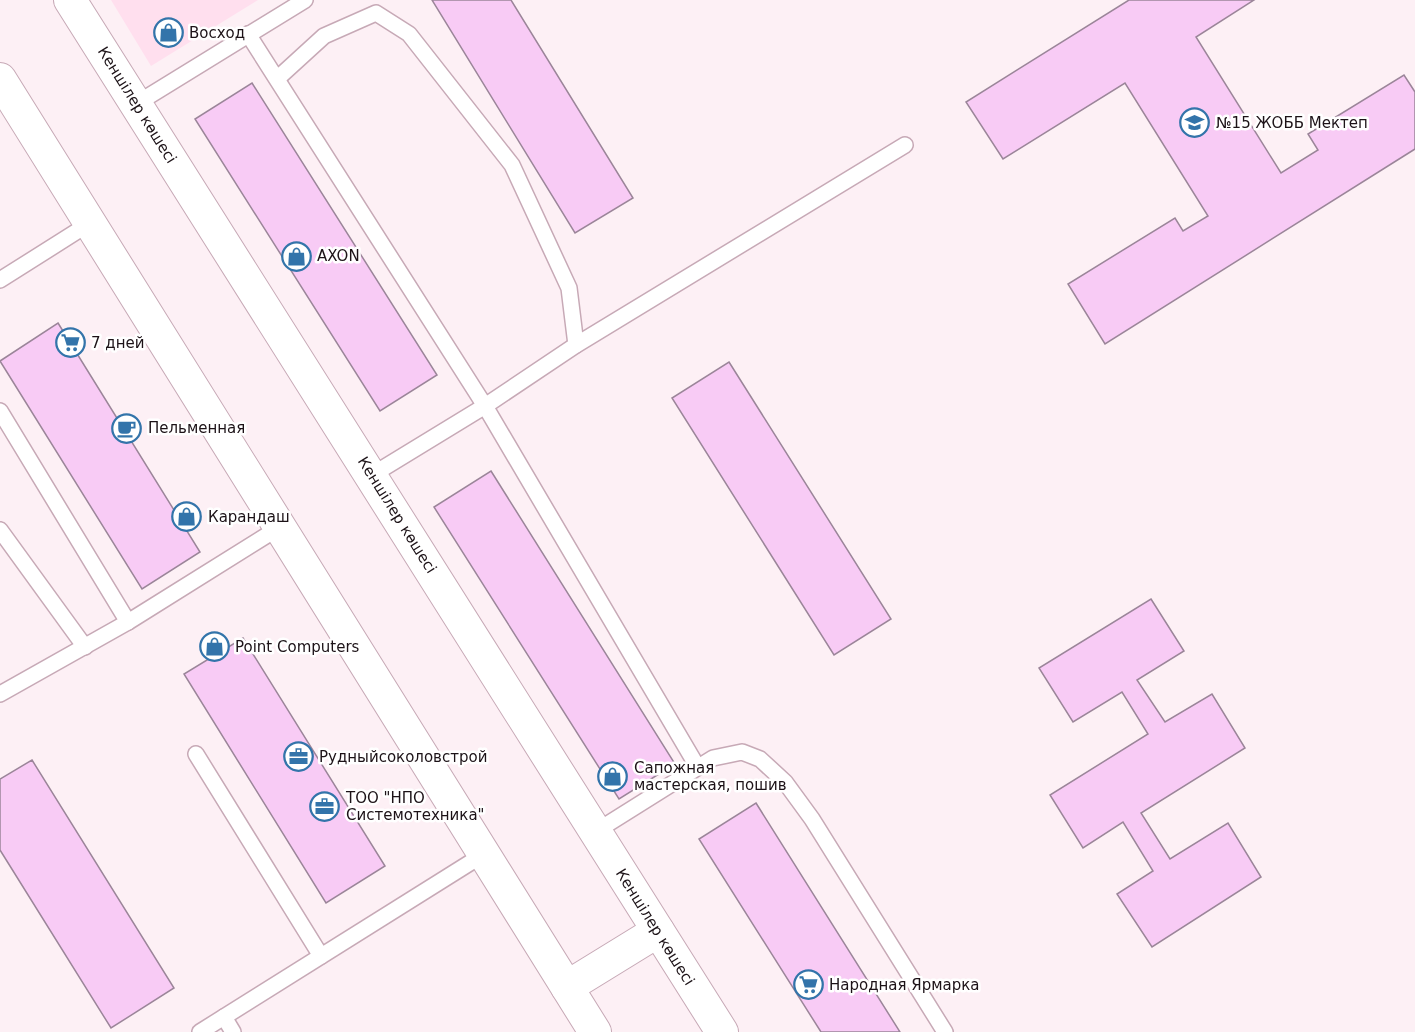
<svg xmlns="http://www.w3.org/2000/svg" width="1415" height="1032" font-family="'DejaVu Sans',sans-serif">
	<rect width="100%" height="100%" fill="#fdf0f5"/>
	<polygon fill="#ffdfee" points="111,0 258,0 151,66"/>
	<g fill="#f8cbf5" stroke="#9b8599" stroke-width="1.5">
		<polygon points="432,0 511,0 633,198 575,233"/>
		<polygon points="1129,0 1254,0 1196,37 1281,173 1318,150 1308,134 1404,75 1415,92 1415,149 1105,344 1068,284 1175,218 1183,231 1208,216 1125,83 1003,159 966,102"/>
		<polygon points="252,83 437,375 380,411 195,119"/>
		<polygon points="58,323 200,552 142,589 0,361"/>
		<polygon points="729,362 891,619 834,655 672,398"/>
		<polygon points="491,471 675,764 619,799 434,507"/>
		<polygon points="1151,599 1184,651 1137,680 1165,722 1212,694 1245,748 1141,813 1170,859 1228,823 1261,877 1152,947 1117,894 1153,871 1123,822 1083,848 1050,795 1148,734 1122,692 1073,722 1039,668"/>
		<polygon points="243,638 385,866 326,903 184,674"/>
		<polygon points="32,760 174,988 111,1028 0,850 0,779"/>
		<polygon points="756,803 900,1032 821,1032 699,839"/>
	</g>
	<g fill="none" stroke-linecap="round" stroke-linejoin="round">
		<defs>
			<g id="service">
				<polyline points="248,34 485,406 697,766"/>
				<polyline points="278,78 324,36 376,13 409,34 512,165 569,288 576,345"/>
				<polyline points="136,104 305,0"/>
				<polyline points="0,280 90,223"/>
				<polyline points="0,411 128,622"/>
				<polyline points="372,475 485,406 576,345 905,145"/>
				<polyline points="0,530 85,647"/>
				<polyline points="0,694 128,622 280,527"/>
				<polyline points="196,754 321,956"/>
				<polyline points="595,832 713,758 742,752 760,759 785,782 812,819 945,1032"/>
				<polyline points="224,1017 233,1032"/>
				<polyline points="200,1032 484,854"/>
			</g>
			<g id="minor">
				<polyline points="70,0 722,1032"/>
				<polyline points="0,79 595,1032"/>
				<polyline points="567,987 658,931"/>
			</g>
		</defs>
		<use href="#service" stroke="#c7a9b6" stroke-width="18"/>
		<use href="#minor" stroke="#c7a9b6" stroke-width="34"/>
		<use href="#service" stroke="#fff" stroke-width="15"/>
		<use href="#minor" stroke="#fff" stroke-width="32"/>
	</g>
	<defs>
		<symbol id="shop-ring" viewBox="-11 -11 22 22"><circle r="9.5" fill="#fff" stroke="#3374aa" stroke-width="1.5"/><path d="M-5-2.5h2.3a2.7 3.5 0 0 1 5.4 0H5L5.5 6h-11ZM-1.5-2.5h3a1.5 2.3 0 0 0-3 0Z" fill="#3374aa"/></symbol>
		<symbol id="school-ring" viewBox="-11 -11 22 22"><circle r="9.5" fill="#fff" stroke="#3374aa" stroke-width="1.5"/><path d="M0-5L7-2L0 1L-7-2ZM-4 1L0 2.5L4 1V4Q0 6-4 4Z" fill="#3374aa"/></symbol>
		<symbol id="supermarket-ring" viewBox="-11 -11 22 22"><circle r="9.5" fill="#fff" stroke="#3374aa" stroke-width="1.5"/><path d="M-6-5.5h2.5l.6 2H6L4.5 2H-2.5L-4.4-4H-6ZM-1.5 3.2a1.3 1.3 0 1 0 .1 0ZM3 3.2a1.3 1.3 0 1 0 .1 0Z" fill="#3374aa"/></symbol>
		<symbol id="cafe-ring" viewBox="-11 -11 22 22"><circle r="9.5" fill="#fff" stroke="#3374aa" stroke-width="1.5"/><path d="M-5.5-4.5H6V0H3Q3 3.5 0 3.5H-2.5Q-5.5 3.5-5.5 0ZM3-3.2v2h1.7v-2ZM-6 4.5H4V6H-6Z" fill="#3374aa"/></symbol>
		<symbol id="office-ring" viewBox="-11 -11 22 22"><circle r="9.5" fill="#fff" stroke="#3374aa" stroke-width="1.5"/><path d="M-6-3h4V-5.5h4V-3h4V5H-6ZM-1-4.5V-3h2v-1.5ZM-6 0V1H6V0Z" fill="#3374aa"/></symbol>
	</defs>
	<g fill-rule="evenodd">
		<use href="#shop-ring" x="152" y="16" width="33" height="33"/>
		<use href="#school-ring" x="1178" y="106" width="33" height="33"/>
		<use href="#shop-ring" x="280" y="240" width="33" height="33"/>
		<use href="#supermarket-ring" x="54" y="326" width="33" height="33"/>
		<use href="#cafe-ring" x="110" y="412" width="33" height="33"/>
		<use href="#shop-ring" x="170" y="500" width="33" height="33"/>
		<use href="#shop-ring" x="198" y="630" width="33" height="33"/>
		<use href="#office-ring" x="282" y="740" width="33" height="33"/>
		<use href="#shop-ring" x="596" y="760" width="33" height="33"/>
		<use href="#office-ring" x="308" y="790" width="33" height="33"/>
		<use href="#supermarket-ring" x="792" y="968" width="33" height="33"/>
	</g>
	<g text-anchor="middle" stroke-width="5" stroke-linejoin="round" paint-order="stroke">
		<g font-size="15" fill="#1c1217" stroke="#fff" text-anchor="start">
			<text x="189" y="38">Восход</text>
			<text x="1216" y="128">№15 ЖОББ Мектеп</text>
			<text x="317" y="261">AXON</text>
			<text x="91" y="348">7 дней</text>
			<text x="148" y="433">Пельменная</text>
			<text x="208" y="522">Карандаш</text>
			<text x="235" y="652">Point Computers</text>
			<text x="319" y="762">Рудныйсоколовстрой</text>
			<text x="634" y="773">Сапожная<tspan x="634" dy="17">мастерская, пошив</tspan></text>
			<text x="346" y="803">ТОО "НПО<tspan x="346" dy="17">Системотехника"</tspan></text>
			<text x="829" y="990">Народная Ярмарка</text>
		</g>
		<g font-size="15" fill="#1c1217" stroke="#fff">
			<text transform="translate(137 105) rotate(58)" y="5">Кеншілер көшесі</text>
			<text transform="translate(397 515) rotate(58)" y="5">Кеншілер көшесі</text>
			<text transform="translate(655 927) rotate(58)" y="5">Кеншілер көшесі</text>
		</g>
	</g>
</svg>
